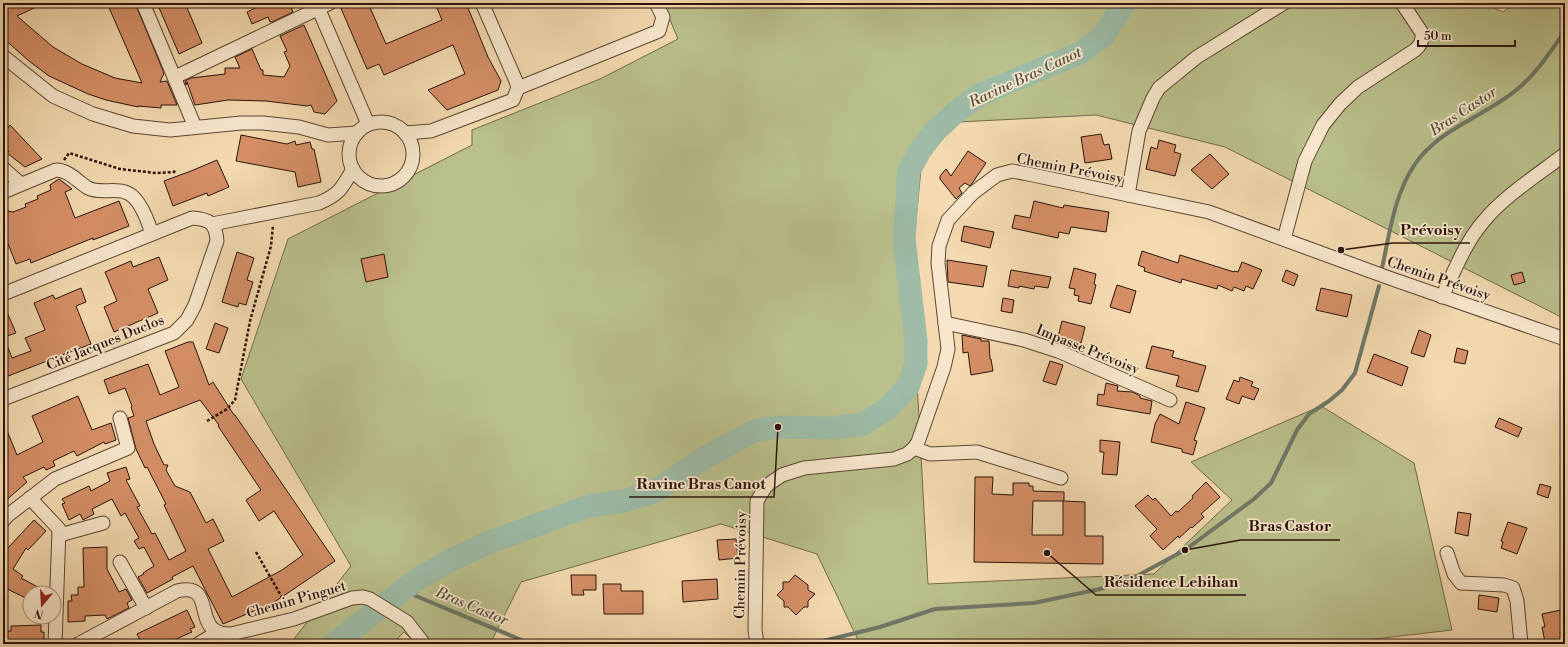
<svg xmlns="http://www.w3.org/2000/svg" width="1568" height="647" font-family="'Libre Bodoni',serif">
	<rect width="100%" height="100%" fill="#f4dab0"/>
	<filter id="stains"><feTurbulence type="fractalNoise" baseFrequency=".005" numOctaves="4"/><feColorMatrix values="0 0 0 0 .2 0 0 0 0 .09 0 0 0 0 .02 0 0 0 .5 -.17"/></filter>
	<radialGradient id="worn" r=".72"><stop offset=".6" stop-color="#630" stop-opacity="0"/><stop offset="1" stop-color="#630" stop-opacity=".3"/></radialGradient>
	<polygon fill="#bac08c" stroke="#726a4a" points="663,3 1483,3 1503,12 1516,3 1565,3 1565,319 1225,147 1096,115 959,122 922,159 911,271 928,584 1154,574 1232,500 1191,462 1321,406 1414,463 1452,630 1332,644 860,644 817,554 721,524 521,582 490,644 417,644 404,632 392,644 290,644 351,566 241,379 288,239 472,145 472,130 600,79 678,39"/>
	<g fill="none" stroke-linecap="round" stroke-linejoin="round">
		<g stroke="#6f7867" stroke-width="4">
			<path d="M1382,268C1390,232 1394,195 1415,164C1439,129 1483,117 1515,91C1536,75 1550,52 1565,31"/>
			<polyline points="404,591 531,644"/>
			<polyline points="811,644 880,627 935,609 1034,603 1100,589 1135,577 1185,550 1254,499 1271,483 1297,430 1309,414 1329,401 1342,390 1355,373 1379,286"/>
		</g>
		<polyline stroke="#9dbba6" stroke-width="23" points="334,644 415,581 451,560 490,542 589,506 624,501 654,492 704,458 754,431 778,427 834,428 863,424 887,409 908,387 916,364 916,340 904,239 909,171 921,149 936,130 956,112 979,95 1080,53 1103,36 1125,3"/>
	</g>
	<g fill="#d58f67" stroke="#2a1309" fill-rule="evenodd">
		<polygon points="3,3 45,3 17,16 53,47 82,64 115,78 142,83 107,3 135,3 164,73 160,82 167,81 177,105 161,105 161,108 138,106 138,107 106,100 88,94 49,76 29,61 3,38"/>
		<polygon points="157,3 185,3 202,43 179,54"/>
		<polygon points="258,3 289,3 293,12 274,21 270,22 268,17 252,24 247,12 259,6"/>
		<polygon points="348,3 368,3 386,44 442,20 435,3 466,3 488,57 501,81 498,90 447,110 428,90 465,74 453,45 384,75 379,64 367,69 340,6"/>
		<polygon points="304,25 337,101 325,114 314,112 311,105 307,106 266,101 228,100 195,105 187,82 186,85 185,81 191,78 225,74 225,68 240,68 235,57 252,49 261,70 263,70 263,75 284,77 290,66 284,52 287,51 280,36"/>
		<polygon points="10,125 42,159 25,167 7,153 9,151 3,148 3,135"/>
		<polygon points="1101,134 1104,145 1109,144 1112,159 1085,163 1081,137"/>
		<polygon points="241,135 287,144 295,141 296,145 310,142 312,149 314,149 321,182 298,187 295,172 236,161"/>
		<polygon points="1159,140 1176,145 1174,152 1181,154 1175,176 1146,169 1151,147 1157,149"/>
		<polygon points="968,151 986,163 971,185 970,186 965,183 959,188 962,193 956,199 940,179 940,176 946,169 951,176"/>
		<polygon points="1210,154 1229,174 1212,189 1191,170"/>
		<polygon points="217,160 229,187 208,196 207,193 173,206 164,181 191,171"/>
		<polygon points="59,179 72,189 65,192 75,218 119,201 129,226 93,240 93,238 31,263 30,259 16,264 3,231 3,210 13,212 26,207 25,204 38,199 37,196 51,190 50,185"/>
		<polygon points="1034,201 1063,208 1064,205 1109,212 1106,232 1071,227 1069,234 1059,232 1058,238 1012,228 1015,215 1030,218"/>
		<polygon points="964,226 994,232 990,248 961,241"/>
		<polygon points="1142,251 1178,263 1180,255 1234,272 1234,271 1238,272 1242,262 1262,270 1253,289 1246,286 1244,291 1234,287 1232,291 1218,285 1217,289 1182,279 1181,283 1144,271 1145,268 1138,265"/>
		<polygon points="237,252 254,258 247,280 253,282 246,305 239,303 238,307 222,302"/>
		<polygon points="384,254 388,277 366,282 361,259"/>
		<polygon points="159,257 168,280 148,289 158,313 114,332 104,307 117,301 105,272 131,261 133,267"/>
		<polygon points="947,260 987,266 983,287 948,282"/>
		<polygon points="1074,268 1096,274 1094,284 1096,285 1091,304 1078,301 1079,296 1074,295 1075,289 1069,288"/>
		<polygon points="1011,270 1051,277 1048,288 1035,286 1034,289 1019,286 1019,288 1008,286"/>
		<polygon points="1286,270 1298,275 1294,286 1282,281"/>
		<polygon points="1522,272 1525,282 1514,285 1511,275"/>
		<polygon points="1117,285 1136,291 1130,313 1110,307"/>
		<polygon points="81,288 86,302 76,306 91,344 3,378 3,303 16,333 4,337 12,358 31,351 25,338 45,330 34,303 53,295 55,299"/>
		<polygon points="1321,288 1352,295 1347,317 1316,310"/>
		<polygon points="1003,298 1014,300 1012,313 1001,311"/>
		<polygon points="1062,321 1085,327 1081,343 1058,337"/>
		<polygon points="215,323 228,328 219,353 206,349"/>
		<polygon points="1419,330 1431,335 1424,357 1411,353"/>
		<polygon points="962,335 981,339 981,341 989,341 990,359 991,359 993,371 971,375 968,352 963,353"/>
		<path d="M188,342H193L209,385L213,382L234,415H235L335,561L273,603L223,624L193,566L172,577L173,579L147,593L138,577L144,574L143,573L154,566L144,547L139,549L134,541L139,538L125,513L121,516L112,499L92,509L94,514L83,520L80,514L69,520L62,504L65,503L62,499L89,486L91,491L110,481L107,473L126,467L130,479L126,480L140,506L137,507L152,534L155,533L169,560L186,551L164,505L166,504L147,467L145,468L136,449L128,418L134,416L131,407L132,406L125,388L109,394L104,380L148,364L160,395L179,387L165,351ZM200,400L219,425L218,426L261,490L246,500L259,521L274,511L303,555L282,570L232,597L208,549L224,541L213,519L206,523L190,492L175,486L166,470L168,465H164L154,444L146,421Z"/>
		<polygon points="1152,346 1174,351 1172,357 1206,366 1198,392 1176,386 1179,376 1146,368"/>
		<polygon points="1457,348 1468,351 1465,364 1454,362"/>
		<polygon points="1374,354 1408,367 1402,386 1367,372"/>
		<polygon points="1050,361 1063,365 1056,385 1043,381"/>
		<polygon points="1240,377 1253,382 1251,386 1259,389 1254,400 1242,396 1239,404 1226,399 1234,380 1239,382"/>
		<polygon points="1106,383 1118,386 1117,391 1133,392 1140,396 1140,398 1152,401 1150,414 1097,405 1098,394 1104,395"/>
		<polygon points="78,396 92,430 111,423 116,440 105,444 104,442 77,456 74,451 53,461 55,466 46,470 44,467 23,477 27,482 3,503 3,421 17,455 43,442 32,416"/>
		<polygon points="1186,402 1205,408 1194,440 1197,441 1193,455 1182,452 1182,449 1151,442 1155,424 1160,414 1179,424"/>
		<polygon points="1499,418 1522,428 1518,437 1495,427"/>
		<polygon points="1100,440 1120,442 1117,475 1102,474 1104,452 1100,452"/>
		<polygon points="975,477 993,477 992,494 1013,495 1013,483 1029,483 1029,486 1033,486 1033,491 1064,492 1064,501 1033,501 1032,535 1063,535 1063,501 1085,502 1085,536 1103,536 1103,564 974,562"/>
		<polygon points="1206,482 1220,497 1201,514 1204,517 1192,528 1191,527 1179,538 1178,536 1163,550 1150,536 1157,529 1135,506 1148,495 1153,500 1155,498 1171,516 1176,511 1178,512 1193,498 1192,496"/>
		<polygon points="1540,484 1551,487 1548,498 1537,494"/>
		<polygon points="1458,512 1471,514 1468,536 1455,533"/>
		<polygon points="34,520 46,531 28,550 26,548 13,569 23,576 21,578 49,593 30,593 30,600 3,587 3,555 7,549"/>
		<polygon points="1508,522 1527,528 1517,554 1501,548 1503,542 1501,541"/>
		<polygon points="736,539 738,558 719,560 717,540"/>
		<polygon points="107,547 107,569 119,592 126,589 132,600 127,603 129,608 107,619 105,615 85,616 85,621 68,622 68,601 72,601 71,595 78,595 78,587 84,587 83,548"/>
		<polygon points="571,575 596,575 596,590 583,590 584,595 572,595"/>
		<polygon points="795,575 808,585 808,590 815,594 808,601 808,607 804,607 796,615 788,607 784,607 784,601 777,595 783,589 783,582 789,582"/>
		<polygon points="717,579 718,599 683,602 682,581"/>
		<polygon points="603,584 621,584 621,591 643,591 643,614 604,614"/>
		<polygon points="1479,595 1499,598 1497,612 1478,609"/>
		<polygon points="187,610 195,627 190,629 192,632 165,644 142,644 137,634"/>
		<polygon points="1561,610 1565,629 1565,638 1545,642 1542,627 1545,627 1542,614"/>
		<polygon points="41,625 41,632 44,632 44,644 7,644 7,631 11,631 11,626"/>
	</g>
	<g fill="none" stroke-linecap="round" stroke-linejoin="round">
		<defs>
			<g id="minor">
				<polyline points="143,3 195,127"/>
				<polyline points="316,3 368,124"/>
				<polyline points="3,56 53,96 93,114 133,126 170,130 241,123 263,123 299,127 328,135 357,133"/>
				<polyline points="175,77 330,3"/>
				<polyline points="518,88 659,31 663,17 656,3"/>
				<circle cx="381" cy="154" r="32"/>
				<polyline points="405,133 431,131 513,100 518,88 516,81 482,3"/>
				<polyline points="3,168 21,184"/>
				<path d="M3,192L56,170C69,170 78,182 88,188C100,194 113,188 125,192C139,196 148,221 152,234"/>
				<polyline points="1128,195 1139,131 1153,98 1159,88 1197,57 1284,3"/>
				<path d="M212,224L319,203C340,194 342,188 353,169"/>
				<path d="M1284,239L1305,161L1323,125L1340,104L1358,87L1415,50C1421,45 1423,40 1422,33L1402,3"/>
				<path d="M3,294L192,218C209,219 216,223 217,241L195,305L187,320L174,333L3,399"/>
				<path d="M1442,297C1454,272 1465,243 1483,222C1504,196 1539,174 1565,154"/>
				<polyline points="945,323 1024,340 1058,351 1170,400"/>
				<polyline points="914,448 930,454 977,452 1061,478"/>
				<polyline points="30,498 59,529 55,644"/>
				<polyline points="3,521 7,516 55,479 128,448 120,418"/>
				<polyline points="60,535 103,523"/>
				<polyline points="1447,553 1454,574 1461,583 1504,585 1513,588 1517,601 1521,644"/>
				<polyline points="120,562 146,608"/>
				<path d="M78,644L177,591C211,583 198,616 213,629C219,634 225,634 231,634L294,619L352,598L363,597L370,599L407,622L424,644"/>
				<polyline points="198,644 218,632"/>
				<polyline points="757,644 755,630 757,501 766,486 782,475 804,468 894,459 907,454 914,448 918,442 944,367 948,349 938,263 939,246 948,220 973,193 997,175 1012,171 1028,174 1209,212 1392,279 1565,339"/>
			</g>
		</defs>
		<use href="#minor" stroke="#5c4533" stroke-width="15"/>
		<g stroke="#2a1309" stroke-width="2.5" stroke-dasharray="3 2" stroke-linecap="butt">
			<polyline points="64,160 69,153 120,169 156,173 174,172 176,169"/>
			<polyline points="207,421 227,409 235,400 250,321 271,246 273,225"/>
			<polyline points="256,552 288,608"/>
		</g>
		<use href="#minor" stroke="#f8e7cc" stroke-width="13"/>
	</g>
	<g text-anchor="middle" stroke-width="3.5" stroke-linejoin="round" paint-order="stroke">
		<g font-size="14" fill="#2a1309" stroke="#f8e7cc">
			<text transform="translate(1070 168) rotate(11)" y="5">Chemin Prévoisy</text>
			<text transform="translate(1439 278) rotate(19)" y="5">Chemin Prévoisy</text>
			<text transform="translate(105 342) rotate(-22)" y="5">Cité Jacques Duclos</text>
			<text transform="translate(1088 349) rotate(22)" y="5">Impasse Prévoisy</text>
			<text transform="translate(740 565) rotate(-89)" y="5">Chemin Prévoisy</text>
			<text transform="translate(296 599) rotate(-16)" y="5">Chemin Pinguet</text>
		</g>
		<g font-size="15" font-style="italic" fill="#524e40" stroke="#f8e7cc">
			<text transform="translate(1025 77) rotate(-25)" y="5">Ravine Bras Canot</text>
			<text transform="translate(1463 111) rotate(-33)" y="5">Bras Castor</text>
			<text transform="translate(472 606) rotate(23)" y="5">Bras Castor</text>
		</g>
	</g>
	<path fill="none" stroke="#2a1309" stroke-width="1.5" d="M1341 250L1393 243H1470M778 427L774 497H629M1185 550L1241 540H1340M1047 553L1096 595H1246"/>
	<g fill="#2a1309" stroke="#f8e7cc" stroke-width="1.5">
		<circle cx="1341" cy="250" r="4"/>
		<circle cx="778" cy="427" r="4"/>
		<circle cx="1185" cy="550" r="4"/>
		<circle cx="1047" cy="553" r="4"/>
	</g>
	<g font-size="15" text-anchor="middle" font-weight="bold" fill="#2a1309" stroke="#f8e7cc" stroke-width="3.5" stroke-linejoin="round" paint-order="stroke">
		<text x="1431" y="235">Prévoisy</text>
		<text x="701" y="489">Ravine Bras Canot</text>
		<text x="1290" y="531">Bras Castor</text>
		<text x="1171" y="587">Résidence Lebihan</text>
	</g>
	<rect width="1568" height="647" fill="none" stroke="#f4dab0" stroke-width="16"/>
	<rect x="4" y="4" width="1560" height="639" fill="none" stroke="#2a1309" stroke-width="2"/>
	<rect x="8" y="8" width="1552" height="631" fill="none" stroke="#2a1309"/>
	<g transform="translate(42 605) rotate(198)"><circle r="19" fill="#f8e7cc" stroke="#a6927e"/>
	<path d="M0-3L7 15L0 10L-7 15Z" fill="#8f2418"/>
	<text y="-6" font-size="11" font-weight="bold" text-anchor="middle" fill="#2a1309">N</text>
	</g>
	<path d="M1418 40v6h97v-6" fill="none" stroke="#2a1309" stroke-width="2"/>
	<text x="1424" y="40" font-size="12" fill="#2a1309" stroke="#f8e7cc" stroke-width="3" paint-order="stroke">50 m</text>
	<rect width="100%" height="100%" filter="url(#stains)"/>
	<rect width="100%" height="100%" fill="url(#worn)"/>
</svg>
